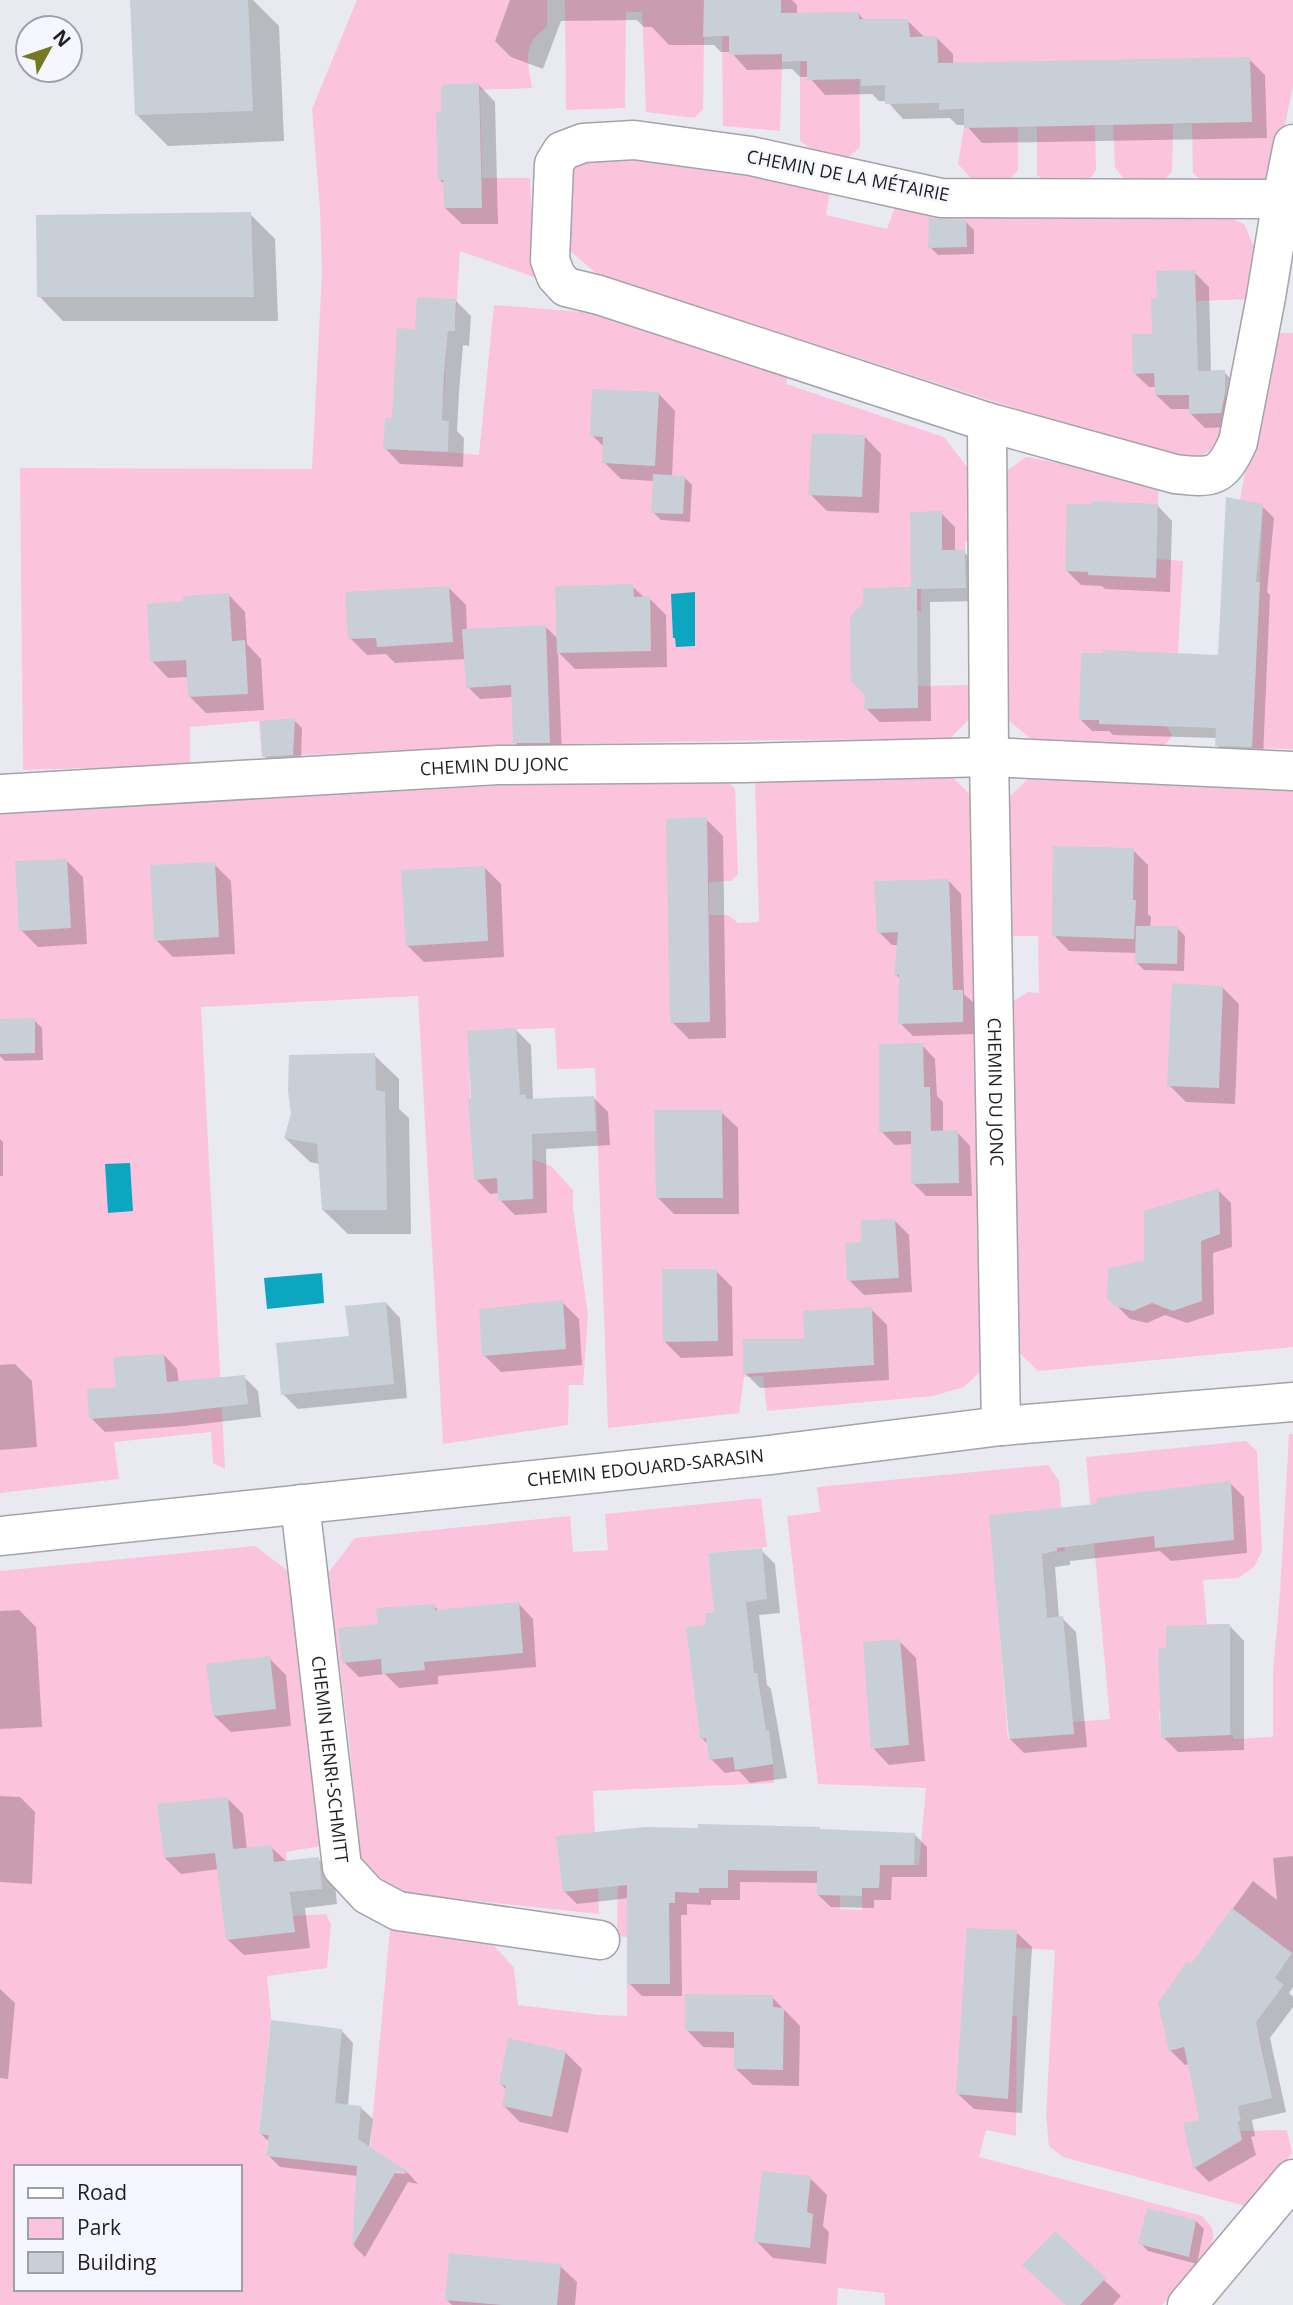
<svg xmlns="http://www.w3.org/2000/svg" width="1293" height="2305" font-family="'Open Sans',sans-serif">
	<rect width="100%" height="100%" fill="#e8e9f1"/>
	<g fill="#fcc4dc" fill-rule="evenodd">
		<path d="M357,0H547V27C521,44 528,62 532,88L480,90L482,178H530L534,277L460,251L455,331H448L442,420L449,421L448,452L479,455L494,305L595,313L789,373L786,384L944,437L967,467L969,542H965L966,588H921V611H917L918,686L969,685L970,719L949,739L773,740L508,745L262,757L259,721L190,727V765L23,770L20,468L312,469L322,273L320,210L312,109Z"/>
		<polygon points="565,0 1293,0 1293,86 1275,173 1262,184 1207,186 1193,173 1192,124 1173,124 1172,171 1160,186 1131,187 1115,168 1113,125 1095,126 1096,170 1085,186 1054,187 1037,175 1037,127 1018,127 1018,170 1005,185 978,186 958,164 964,128 964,110 939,110 937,37 910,37 908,19 859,19 860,147 843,162 821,156 800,141 800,62 782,62 780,131 723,126 722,37 704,37 703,109 695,118 646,112 642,12 626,12 625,108 566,110"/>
		<path d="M604,153L712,160L830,191L826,215L887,229L895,207L1218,213L1244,224L1255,249L1252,299L1196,301L1197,371L1225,370L1226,432C1208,456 1199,461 1170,458L597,274L567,248L560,197L573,168Z"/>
		<polygon points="1270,333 1293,333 1293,749 1252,748 1263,505 1240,500"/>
		<polygon points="1026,457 1159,481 1156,559 1183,561 1178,653 1170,653 1167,726 1172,736 1164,746 1031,739 1007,719 1002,474"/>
		<polygon points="951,776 974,798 985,1353 979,1373 964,1387 933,1396 767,1411 763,1376 744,1377 739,1413 608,1428 595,1068 557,1069 555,1028 468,1031 471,1137 551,1166 573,1190 573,1208 588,1315 583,1385 569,1385 568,1425 443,1444 418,996 201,1007 225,1469 213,1463 211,1432 114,1442 119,1479 0,1493 0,811 551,783 725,779 735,789 738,874 731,881 709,882 709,914 704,915 728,915 738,923 759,922 755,778"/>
		<polygon points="1030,777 1293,787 1293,1347 1038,1371 1017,1350 1008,1004 1028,992 1039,993 1038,936 1008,936 1008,798"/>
		<path d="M1289,1434H1293V1952L1275,1978L1284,1985L1265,2010L1251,2022L1260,2037L1266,2068L1232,2076L1241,2121L1238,2123L1240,2131L1287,2130L1292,2153L1249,2207L1063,2157L1049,2146L1046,2115L1055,1950L1016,1948L1014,1981L1004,1980L1002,2015L1017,2016L1016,2136L986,2130L979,2157L1202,2216C1205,2220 1210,2224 1212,2228C1221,2251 1177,2289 1162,2305H885L884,2293L838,2288L837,2305H0V1571L255,1546L292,1574L321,1846L286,1852L293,1916L326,1914L331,1924L327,1968L267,1976L271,2017L259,2134L268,2135L266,2156L370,2147L390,1929L489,1940L514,1968L518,2005L600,2015L627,2016V1937L617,1936L618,1880L699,1893V1888H728V1870L817,1871V1895H840V1909L862,1910V1888H879L880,1865H919L926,1788L818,1784L787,1516L820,1512L817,1487L1048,1465L1059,1481L1065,1551L1042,1554L1045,1586L996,1591L1008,1739L1074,1734L1073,1722L1110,1719L1086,1457L1246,1441L1257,1451L1262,1551L1254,1567L1238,1578L1203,1580L1207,1624H1230V1650L1169,1711H1159L1161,1737L1233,1735V1739L1273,1737V1672L1280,1593ZM16,2167H240V2289H16Z"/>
		<polygon points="761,1498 767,1547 708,1553 715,1612 705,1613 708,1644 689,1647 700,1739 706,1738 709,1759 733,1757 735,1770 773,1764 774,1783 593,1791 599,1914 395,1892 360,1858 349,1740 328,1573 355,1538 570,1516 573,1552 608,1550 605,1514"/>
	</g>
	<g fill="#0da6c0">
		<polygon points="695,592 695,646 676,647 675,638 673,638 671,594"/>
		<polygon points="130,1163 133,1211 108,1213 105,1164"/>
		<polygon points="322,1273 324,1303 267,1309 264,1278"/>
	</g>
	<g fill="#0003" fill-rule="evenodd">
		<polygon points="132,0 253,0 279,26 284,141 168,146 137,115"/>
		<polygon points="510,0 792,0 797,5 797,15 858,13 865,21 908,21 924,37 937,38 953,54 953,65 1249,59 1265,75 1267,138 982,143 966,125 957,125 950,118 903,119 887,101 879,101 872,94 825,95 809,77 800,77 792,69 747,70 731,52 721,52 714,45 669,45 652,27 644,27 637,20 561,21 543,69 511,57 495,41"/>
		<polygon points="479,85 495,102 498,224 462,224 445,208 444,184 440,180 443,115"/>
		<polygon points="250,214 275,239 278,321 63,321 39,296"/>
		<polygon points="966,222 974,230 974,254 938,255 930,247"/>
		<polygon points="1194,272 1209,287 1211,373 1224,372 1239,387 1235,427 1205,428 1191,414 1191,409 1171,409 1156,395 1156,387 1149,387 1134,373 1154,336 1159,300"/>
		<polygon points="456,301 471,316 469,346 463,345 459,392 457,431 464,438 463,467 400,464 385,448 416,331"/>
		<polygon points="659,394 675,411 672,477 684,477 692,485 690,522 661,520 653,512 654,481 621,479 604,462 605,448 592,435"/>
		<polygon points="865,437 881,454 879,513 827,511 810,494"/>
		<polygon points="1158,506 1172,521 1170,592 1105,589 1102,586 1081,585 1066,570"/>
		<polygon points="1262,506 1274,518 1267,592 1270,595 1263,758 1228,757 1217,745 1217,738 1113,735 1109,731 1092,731 1080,719 1105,655 1220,657"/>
		<polygon points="941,513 955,527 955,552 964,552 978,566 979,601 930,602 931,721 880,722 866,708"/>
		<polygon points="632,586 645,598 649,598 666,615 667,667 575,669 558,652 562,754 527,754 515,742 513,697 480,699 468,687 466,659 395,663 386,654 367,655 350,638 449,588 466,605 467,631 546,627 558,639"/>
		<polygon points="229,595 245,612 247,644 261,659 264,710 206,713 189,696 188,677 168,678 152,661 185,603"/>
		<polygon points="294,720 302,728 301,762 272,764 264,756"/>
		<polygon points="706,819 723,836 726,1038 689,1039 672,1022"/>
		<polygon points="1133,850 1148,865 1148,914 1151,917 1150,928 1177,928 1185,936 1184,971 1144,970 1136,962 1137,953 1069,951 1054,935"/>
		<polygon points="66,860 83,877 87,944 38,947 21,930"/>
		<polygon points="214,864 231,881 235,954 173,957 156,940"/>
		<polygon points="485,868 501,884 504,957 424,962 407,945"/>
		<polygon points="949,881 961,894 964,994 975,1004 975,1034 913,1036 900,1023 900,979 896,974 898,945 892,945 879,932"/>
		<polygon points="1222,987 1239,1004 1235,1104 1186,1102 1169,1085"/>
		<polygon points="34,1020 42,1028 43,1060 5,1061 0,1056 0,1021"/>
		<polygon points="516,1030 531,1045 533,1100 594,1098 608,1112 610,1145 546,1149 547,1213 515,1215 500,1200 499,1193 490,1194 476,1179"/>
		<polygon points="922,1045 935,1059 937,1096 943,1102 943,1132 957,1132 970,1146 972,1196 926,1196 913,1183 913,1144 895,1145 881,1131"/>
		<polygon points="374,1055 399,1079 399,1109 409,1118 411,1234 348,1234 323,1210 320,1164 310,1162 285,1138"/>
		<polygon points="721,1112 738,1128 739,1214 674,1214 658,1198"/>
		<polygon points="0,1139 3,1142 3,1176 0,1176"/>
		<polygon points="1218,1190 1231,1203 1232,1247 1213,1253 1214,1314 1187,1323 1165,1315 1147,1323 1130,1319 1109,1298"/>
		<polygon points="894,1220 909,1235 912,1292 864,1295 849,1280 863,1243"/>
		<polygon points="716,1271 732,1287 733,1356 681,1358 665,1342"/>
		<polygon points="562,1302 579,1319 582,1365 501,1372 484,1355"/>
		<polygon points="386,1303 400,1318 407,1398 298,1409 283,1394 351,1338"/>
		<polygon points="871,1309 887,1325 889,1380 760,1388 745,1373"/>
		<polygon points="164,1355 177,1369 179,1383 244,1377 258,1391 261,1417 185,1426 105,1432 91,1418 118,1388"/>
		<polygon points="15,1364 32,1381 37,1447 0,1450 0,1365"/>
		<polygon points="1230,1483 1244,1497 1247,1553 1171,1561 1160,1551 1070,1561 1070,1565 1055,1567 1059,1618 1062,1618 1076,1632 1087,1747 1024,1753 1010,1739 990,1517 1099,1506"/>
		<polygon points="761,1550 775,1564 780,1613 759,1615 767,1685 771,1689 787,1778 750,1783 739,1771 725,1773 711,1759 709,1746 702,1738 708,1626"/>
		<polygon points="519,1604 533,1619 536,1667 438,1676 438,1684 399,1688 385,1674 359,1677 344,1662 379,1626 434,1606 440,1612"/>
		<polygon points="19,1610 36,1627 42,1727 0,1729 0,1611"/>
		<polygon points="1229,1625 1244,1641 1244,1750 1178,1752 1163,1737"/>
		<polygon points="899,1641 916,1658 925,1761 889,1765 873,1748"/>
		<polygon points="269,1658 286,1675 291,1726 231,1732 214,1716"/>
		<polygon points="0,1796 20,1797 35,1812 32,1884 0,1882"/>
		<polygon points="227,1798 243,1814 247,1850 271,1847 287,1862 318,1859 334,1875 337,1904 305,1908 310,1948 244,1955 228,1940 219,1869 181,1874 165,1858"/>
		<polygon points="822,1831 914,1834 927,1847 927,1877 892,1877 891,1900 874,1900 874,1908 831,1907 818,1895 819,1883 740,1882 740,1900 711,1900 711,1905 687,1904 687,1915 681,1915 682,1996 642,1996 629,1983 629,1898 577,1904 564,1891"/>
		<polygon points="1293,1856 1293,1987 1289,1993 1293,1997 1293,2007 1270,2038 1286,2112 1252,2120 1255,2136 1251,2137 1256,2155 1209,2182 1195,2168 1186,2125 1201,2121 1189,2064 1185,2065 1170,2050 1191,1966 1253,1881 1277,1900 1273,1858"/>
		<polygon points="1016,1932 1032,1947 1022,2113 974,2109 958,2094"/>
		<polygon points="0,1989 15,2003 8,2079 0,2078"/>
		<polygon points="772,1997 800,2026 799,2086 753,2085 736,2069 736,2048 703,2047 687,2030"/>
		<path d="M341,2030L353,2043L348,2106L360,2107L373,2119L369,2148L409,2174L418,2184L408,2182L365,2257L354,2246L358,2176L280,2167L268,2155L269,2142L261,2134ZM402,2170L406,2174L387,2172Z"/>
		<polygon points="565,2052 582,2069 568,2133 520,2122 503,2105 507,2090 501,2084"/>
		<polygon points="810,2178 827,2195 823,2226 829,2232 826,2264 773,2258 756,2241"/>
		<polygon points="1196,2221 1204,2229 1197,2264 1148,2251 1140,2243"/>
		<polygon points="1055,2234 1121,2296 1113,2305 1067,2305"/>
		<polygon points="560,2266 577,2282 575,2305 452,2305 446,2299"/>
	</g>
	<g fill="#c9cfd6">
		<polygon points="130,0 248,0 253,111 135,115"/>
		<polygon points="704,0 781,0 781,13 859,12 859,19 908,19 910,37 937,36 938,63 1250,57 1252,122 964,128 964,109 939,110 939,103 885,104 885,85 861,86 861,79 807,80 807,61 782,62 782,54 729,55 729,36 703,37"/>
		<polygon points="479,83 482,208 444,208 443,180 438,180 436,112 441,113 441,85"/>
		<polygon points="251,212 254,297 37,297 36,215"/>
		<polygon points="929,218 966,220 967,247 928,248"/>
		<polygon points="1195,270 1198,371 1225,370 1225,393 1221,413 1189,414 1189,395 1155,395 1154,373 1133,374 1132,334 1152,334 1151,298 1157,298 1156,271"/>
		<polygon points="417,297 456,299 455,331 448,331 444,375 442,420 449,421 448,452 383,449 385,418 392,418 397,328 415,329"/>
		<polygon points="592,389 659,392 655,466 602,463 603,437 590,436"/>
		<polygon points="812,433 865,435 862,497 808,495"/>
		<polygon points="653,474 685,476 683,514 651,513"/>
		<polygon points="1226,497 1263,504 1256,582 1260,582 1252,747 1215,746 1216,728 1099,724 1099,720 1079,720 1081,653 1103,653 1103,650 1218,655"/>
		<polygon points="1092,501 1158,504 1156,578 1088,575 1088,572 1065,571 1067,504 1092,504"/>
		<polygon points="942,511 942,550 965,550 966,588 917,589 918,708 864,709 865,695 851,681 850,617 863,603 863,588 911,587 910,512"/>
		<polygon points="633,584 634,597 650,596 651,651 557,653 555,586"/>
		<polygon points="449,586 453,642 377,647 376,638 348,639 345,592"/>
		<polygon points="229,593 232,641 245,640 248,694 188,697 186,660 150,662 147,604 183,601 183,596"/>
		<polygon points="546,625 550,743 513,743 511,685 466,688 462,629"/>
		<polygon points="295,718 293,755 262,757 260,721"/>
		<polygon points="707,817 710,1022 670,1023 666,819"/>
		<polygon points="1053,846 1134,848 1133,900 1136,900 1134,939 1052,936"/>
		<polygon points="67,859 71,928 19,931 15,861"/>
		<polygon points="215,862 219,937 154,941 150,865"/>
		<polygon points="485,866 488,941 406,946 401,870"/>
		<polygon points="949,879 953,990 963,990 963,1022 898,1024 899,975 894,975 898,932 877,933 874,881"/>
		<polygon points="1136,926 1178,926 1177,964 1135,963"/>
		<polygon points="1172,983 1223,986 1219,1088 1167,1086"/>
		<polygon points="35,1018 35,1053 0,1054 0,1019"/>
		<polygon points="516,1028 520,1095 526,1094 526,1099 594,1096 596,1131 532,1134 533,1199 498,1201 497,1178 474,1180 468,1098 471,1098 467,1031"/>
		<polygon points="923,1043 924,1087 930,1087 931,1131 958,1130 959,1183 911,1184 911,1131 879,1132 879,1044"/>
		<polygon points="375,1053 376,1090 385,1092 387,1210 322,1210 317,1144 284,1138 291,1114 288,1091 289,1055"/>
		<polygon points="654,1110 722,1110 723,1198 656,1198"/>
		<polygon points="1219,1188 1220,1234 1201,1241 1202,1301 1173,1311 1152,1303 1133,1311 1115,1306 1107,1299 1108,1268 1144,1261 1144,1211"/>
		<polygon points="895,1219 899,1278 847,1281 845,1243 861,1242 861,1220"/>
		<polygon points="662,1269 717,1269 718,1341 663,1342"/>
		<polygon points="563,1300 566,1349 482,1356 479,1309"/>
		<polygon points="386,1302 394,1384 281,1395 276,1343 349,1336 345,1306"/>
		<polygon points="872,1307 874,1365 743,1374 743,1339 804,1339 803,1311"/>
		<polygon points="164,1354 167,1382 245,1375 248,1404 170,1413 89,1419 87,1389 116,1387 113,1357"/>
		<polygon points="1231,1481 1234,1540 1155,1548 1154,1536 1057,1548 1057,1551 1042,1554 1047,1618 1063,1616 1074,1734 1009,1739 989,1515 1097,1504 1096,1498"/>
		<polygon points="762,1548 767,1599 746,1602 754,1673 757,1673 766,1730 769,1730 773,1764 735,1770 733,1757 709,1760 706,1738 700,1739 686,1627 706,1625 705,1613 714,1612 708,1553"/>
		<polygon points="519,1602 523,1653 424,1662 425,1670 382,1674 381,1659 342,1663 338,1628 378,1624 376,1608 435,1604 435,1610"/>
		<polygon points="1230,1624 1230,1735 1161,1738 1158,1649 1166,1648 1166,1626"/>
		<polygon points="900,1639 909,1745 871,1749 863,1642"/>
		<polygon points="270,1656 276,1709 213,1716 206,1664"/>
		<polygon points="228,1797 233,1849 272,1845 274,1862 319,1857 322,1889 290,1892 295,1932 226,1940 215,1853 164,1858 157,1804"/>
		<polygon points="698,1824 820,1827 820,1829 915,1833 914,1865 880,1865 879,1888 862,1888 862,1896 817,1895 817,1871 728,1870 728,1888 699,1888 699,1893 675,1892 675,1903 669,1903 670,1984 627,1984 627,1885 563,1892 556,1836 645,1827 698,1828"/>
		<polygon points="1232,1908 1292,1953 1275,1978 1284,1985 1256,2022 1272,2098 1238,2106 1241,2121 1238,2122 1242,2140 1193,2169 1183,2123 1199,2120 1192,2084 1184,2047 1169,2051 1158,2003 1187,1961 1191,1964"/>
		<polygon points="967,1928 1017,1930 1008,2099 956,2094"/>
		<polygon points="685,1994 773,1995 773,2007 784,2008 783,2070 734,2069 734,2032 685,2031"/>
		<polygon points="271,2020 342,2029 335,2103 361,2106 358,2139 410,2173 396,2171 352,2247 357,2166 266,2156 269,2135 259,2134"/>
		<polygon points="508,2038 566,2051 552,2117 502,2106 506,2086 499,2084"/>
		<polygon points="762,2171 811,2176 807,2212 813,2214 810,2248 754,2242"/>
		<polygon points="1147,2208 1196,2220 1189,2257 1138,2244"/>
		<polygon points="1055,2231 1106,2278 1080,2305 1066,2305 1022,2265"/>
		<polygon points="449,2253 561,2264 557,2305 502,2305 445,2300"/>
	</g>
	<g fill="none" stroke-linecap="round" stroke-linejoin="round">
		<defs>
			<g id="minor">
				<path d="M634,140L751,156L941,198L1282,199L1266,297L1238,442C1221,479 1213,478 1175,474L987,422L599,295L566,287L556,276L550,260L554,164L562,151L583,143Z"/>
				<polyline points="1293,144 1282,199 1293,198"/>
				<path id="s1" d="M987,422L989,757L1001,1426"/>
				<path id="s2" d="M0,794L498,765L745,763L989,757L1293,771"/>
				<path id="s3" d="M300,1504L342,1867L368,1895L398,1911L600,1940"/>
				<path id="s4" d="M0,1536L770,1455L1001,1426L1293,1402"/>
				<polyline points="1187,2305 1293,2179"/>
			</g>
		</defs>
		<use href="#minor" stroke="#a2a3ab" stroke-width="41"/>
		<use href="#minor" stroke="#fff" stroke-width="38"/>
	</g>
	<g text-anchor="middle" stroke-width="5" stroke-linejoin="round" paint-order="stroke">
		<g font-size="18" fill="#1f1f22" stroke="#f5f6ff">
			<text transform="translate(848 176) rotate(11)" y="6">CHEMIN DE LA MÉTAIRIE</text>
			<text dy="6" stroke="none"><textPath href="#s2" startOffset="495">CHEMIN DU JONC</textPath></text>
			<text dy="6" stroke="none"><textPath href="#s1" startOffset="670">CHEMIN DU JONC</textPath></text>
			<text dy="6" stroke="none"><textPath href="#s4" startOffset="649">CHEMIN EDOUARD-SARASIN</textPath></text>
			<text dy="6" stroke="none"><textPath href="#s3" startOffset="257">CHEMIN HENRI-SCHMITT</textPath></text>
		</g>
	</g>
	<rect x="14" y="2165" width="228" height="126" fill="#f5f6ff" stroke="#9fa0a7" stroke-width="2"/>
	<rect x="28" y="2188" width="35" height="10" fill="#ffffff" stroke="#9fa0a7" stroke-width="2"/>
	<text x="77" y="2200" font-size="21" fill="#1f1f22">Road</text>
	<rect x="28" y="2218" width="35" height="21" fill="#fcc4dc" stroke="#9fa0a7" stroke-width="2"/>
	<text x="77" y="2235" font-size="21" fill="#1f1f22">Park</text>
	<rect x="28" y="2252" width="35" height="21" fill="#c9cfd6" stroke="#9fa0a7" stroke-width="2"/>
	<text x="77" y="2270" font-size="21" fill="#1f1f22">Building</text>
	<g transform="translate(49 49) rotate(50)"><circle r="33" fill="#f5f6ff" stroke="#9fa0a7" stroke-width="2"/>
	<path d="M0-5L12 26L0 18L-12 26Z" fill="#747821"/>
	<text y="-10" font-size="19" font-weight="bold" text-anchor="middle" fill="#1f1f22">N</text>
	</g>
</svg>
